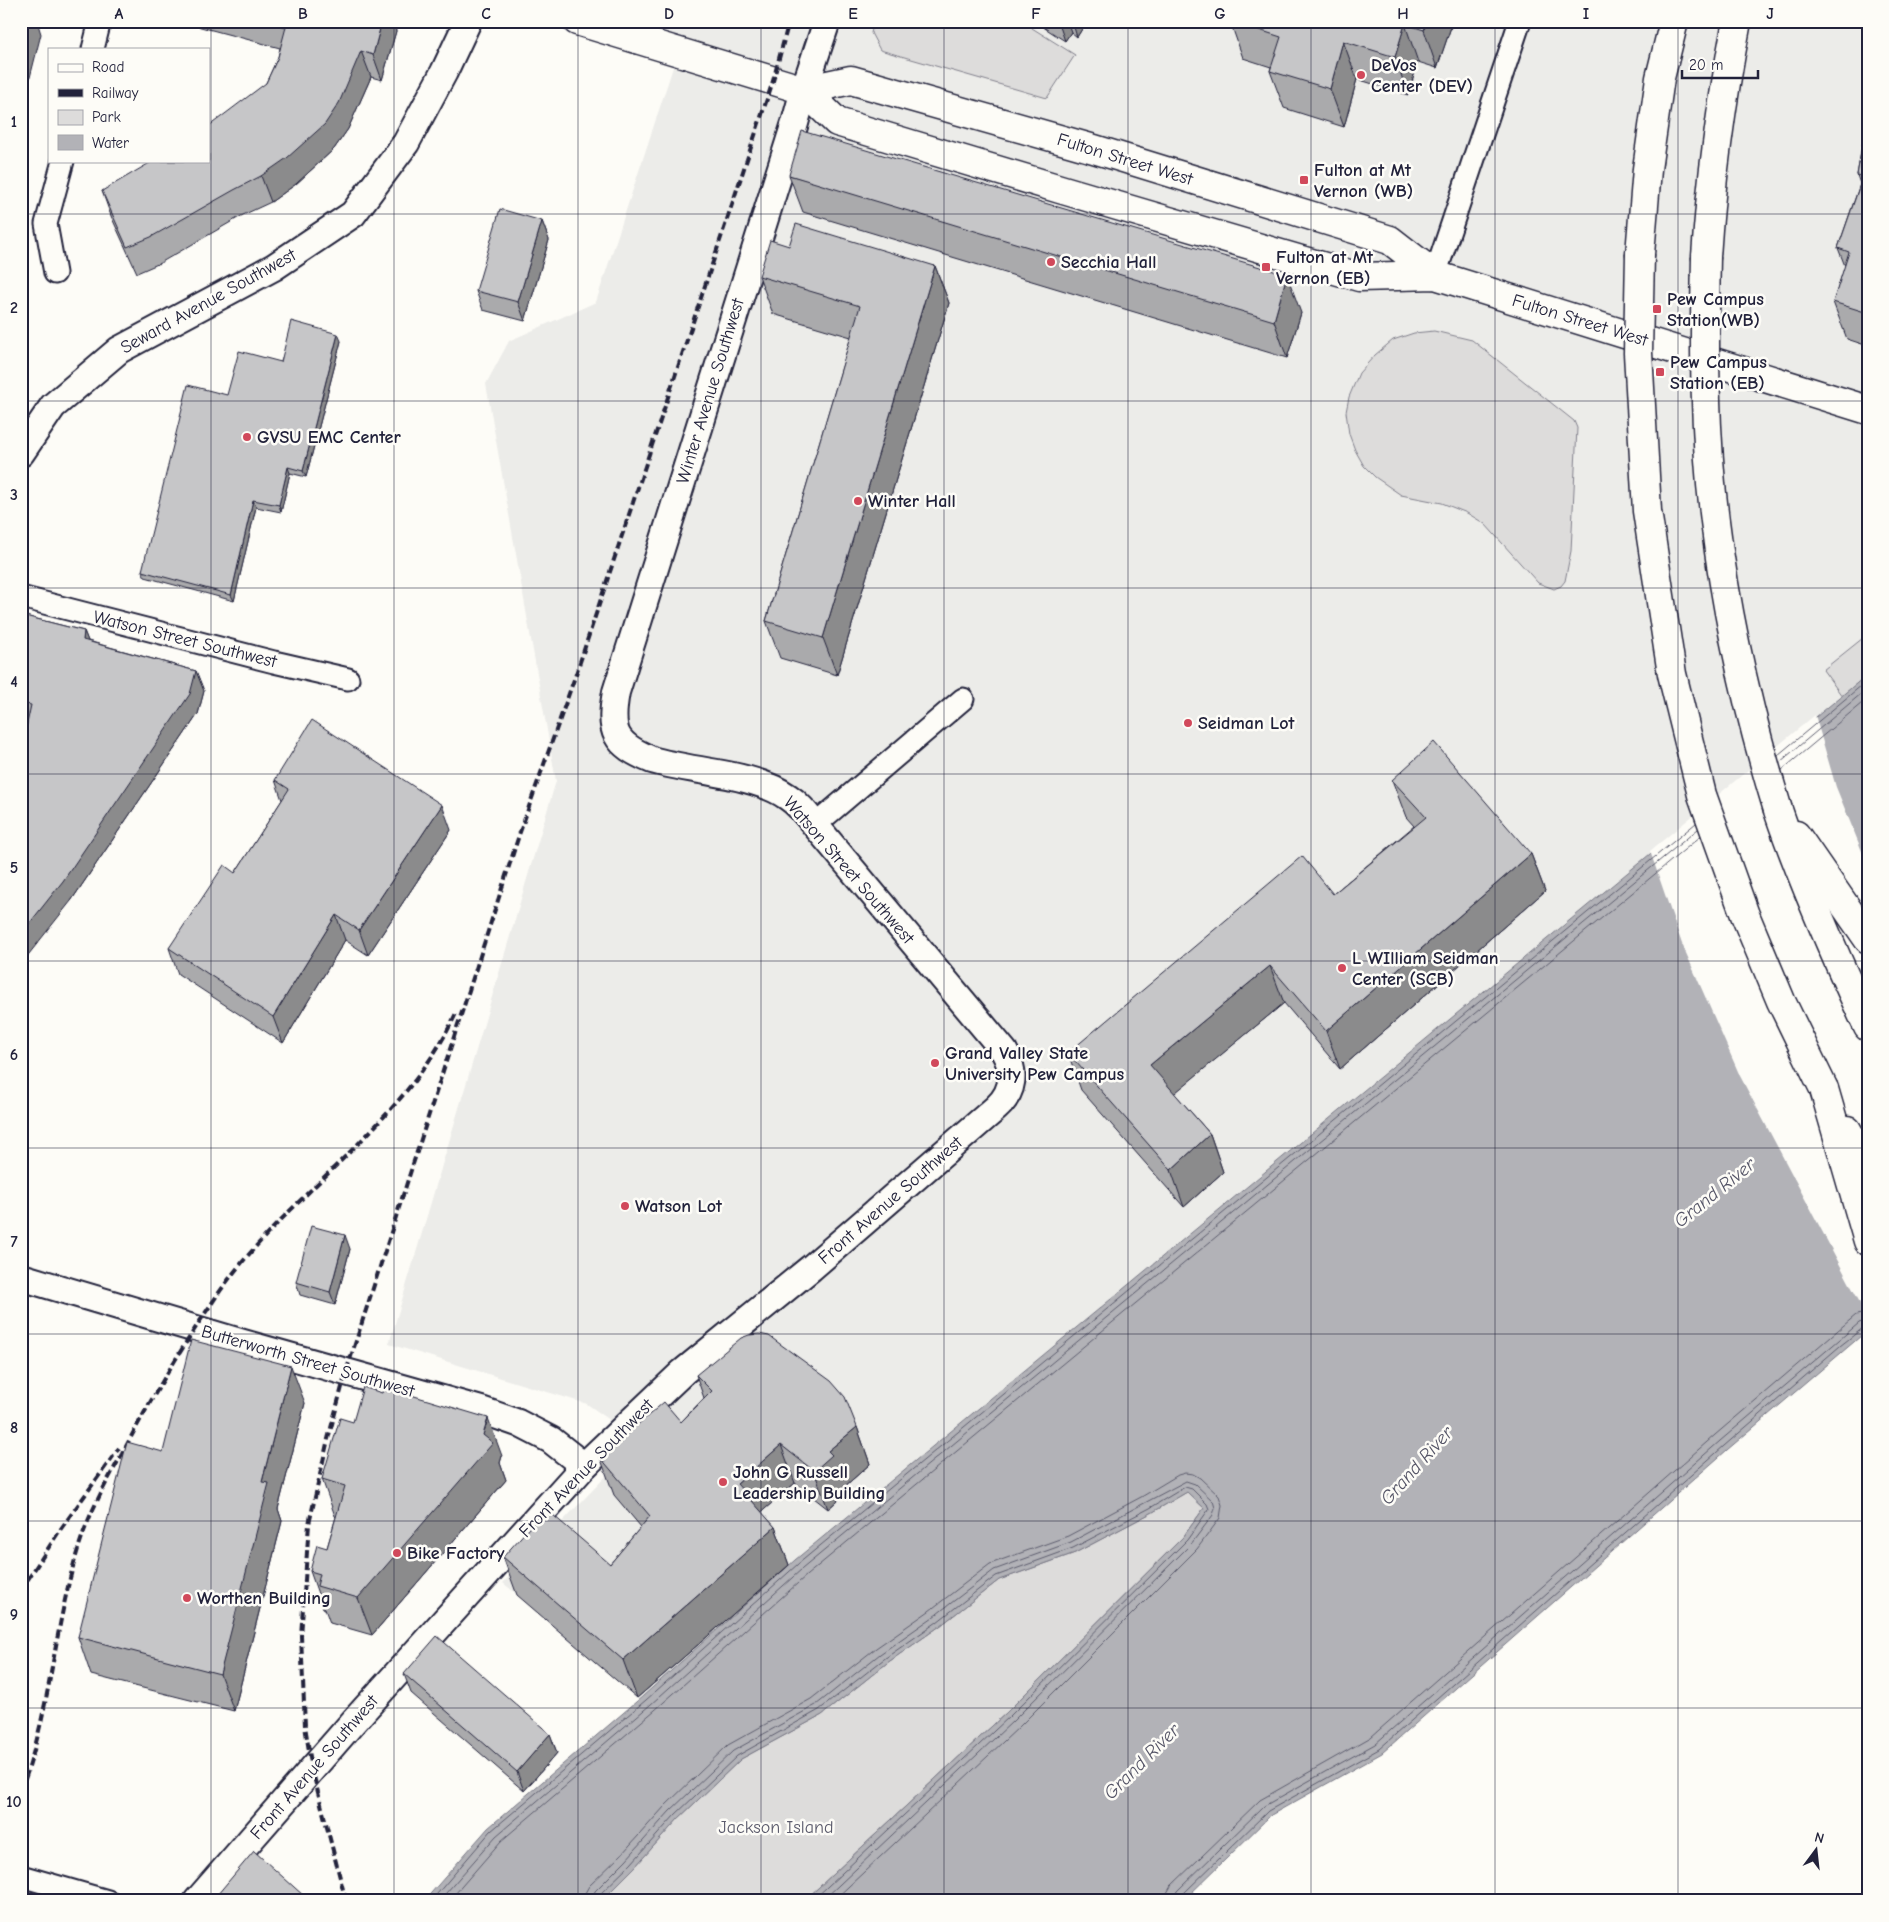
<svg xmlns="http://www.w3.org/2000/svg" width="1889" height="1922" font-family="'Comic Neue',sans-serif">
	<rect width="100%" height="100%" fill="#fdfcf7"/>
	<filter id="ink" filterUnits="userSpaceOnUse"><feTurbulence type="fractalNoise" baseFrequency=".02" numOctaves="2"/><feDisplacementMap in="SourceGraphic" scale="10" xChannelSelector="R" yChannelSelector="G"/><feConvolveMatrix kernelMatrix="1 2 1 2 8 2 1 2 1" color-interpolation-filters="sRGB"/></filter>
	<g filter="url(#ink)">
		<polygon fill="#ecece9" points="577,21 1868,21 1868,674 795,1560 643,1696 503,1583 640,1441 587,1404 389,1344 556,781 486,384 509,341 596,302 678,52"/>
		<g fill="#dddcdb" stroke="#807f8b">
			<polygon points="874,21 1034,21 1032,28 1075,55 1047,98 880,50 871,33"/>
			<polygon points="1434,331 1472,340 1574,421 1577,428 1571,551 1565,581 1561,586 1554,589 1538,583 1485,524 1467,513 1442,503 1401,495 1375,477 1364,466 1355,450 1349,434 1346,412 1349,397 1359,373 1375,355 1393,340 1414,333"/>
			<polygon points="1868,634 1868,674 1842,696 1823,670"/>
			<polygon points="1187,1492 1204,1508 1183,1537 1006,1713 804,1901 601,1901 634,1868 678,1819 741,1759 822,1715 887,1663 940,1626 999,1580 1075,1553 1153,1512"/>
		</g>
		<polygon fill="#b2b2b7" stroke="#787885" points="1868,674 1868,1330 1727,1450 1382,1753 1271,1815 1183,1901 804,1901 1006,1713 1183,1537 1204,1508 1187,1492 1153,1512 1075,1553 999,1580 940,1626 887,1663 822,1715 741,1759 678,1819 634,1868 601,1901 424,1901 488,1828 643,1696 795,1560"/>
		<polygon fill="#fdfcf7" points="1815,715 1836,787 1868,866 1868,1318 1740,1076 1682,944 1650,851"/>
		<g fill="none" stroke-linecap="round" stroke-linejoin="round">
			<g stroke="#5c5c6d" stroke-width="1">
				<polyline points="1778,755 1868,680"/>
				<polyline points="1780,762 1868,688"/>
				<polyline points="1782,770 1868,698"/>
				<polyline points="431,1901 491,1831 646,1700 798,1564 1696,823"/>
				<polyline points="439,1901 496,1836 650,1705 802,1569 1698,829"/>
				<polyline points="449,1901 501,1841 655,1710 807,1575 1701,836"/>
				<polyline points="584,1901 585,1893 589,1886 621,1855 665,1806 728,1745 811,1699 876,1648 929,1611 990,1564 1068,1536 1143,1496 1178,1475 1185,1473 1193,1474 1200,1478 1219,1496 1222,1505 1220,1518 1197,1549 1019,1727 833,1901"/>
				<polyline points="592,1901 595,1891 626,1860 670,1811 733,1751 816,1705 880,1654 933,1617 994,1570 1071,1542 1186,1481 1195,1484 1213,1501 1215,1508 1213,1515 1191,1544 1013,1721 822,1901"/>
				<polyline points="598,1901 599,1895 631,1864 675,1815 737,1756 819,1710 884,1659 937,1622 996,1576 1073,1548 1150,1508 1185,1487 1192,1489 1207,1504 1209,1509 1187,1540 1009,1717 812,1901"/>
				<polyline points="1166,1901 1167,1893 1171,1886 1260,1800 1371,1737 1715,1435 1831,1336 1856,1315 1868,1313"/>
				<polyline points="1173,1901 1177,1891 1264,1806 1375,1744 1720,1441 1859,1323 1868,1320"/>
				<polyline points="1180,1901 1182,1895 1268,1811 1379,1749 1724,1446 1840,1346 1863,1328 1868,1327"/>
			</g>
			<defs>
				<g id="minor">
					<polyline points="93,49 100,21"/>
					<polyline points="55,273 46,224 63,161"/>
					<polyline points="1435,275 1520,21"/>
					<polyline points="21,597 274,662 348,679"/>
					<polyline points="815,825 963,699"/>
					<polyline points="21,1876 108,1901"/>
				</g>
				<g id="tertiary">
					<polyline points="21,453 53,406 119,350 274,267 353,214 406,143 444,72 468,21"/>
					<polyline points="21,1277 243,1343 481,1410 518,1423 551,1440 584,1466"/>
					<path d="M197,1901L354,1721L584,1466L683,1372L811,1268L996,1108C1014,1092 1016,1072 1004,1051L815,825C807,815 799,804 788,797C755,773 692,772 652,760C614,744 609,732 616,692L795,123L804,90L827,21"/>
				</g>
				<g id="primary">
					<polyline points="577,21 804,90 837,122 1060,189 1359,277 1435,275 1868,410"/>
					<polyline points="804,90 851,80 1094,149 1390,240 1435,275"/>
				</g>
				<g id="motorway">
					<polyline points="1640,254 1647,169 1660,78 1674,21"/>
					<path d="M1706,257C1711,177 1722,99 1737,21"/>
					<path d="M1778,810C1803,884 1835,956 1868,1027"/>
					<polyline points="1796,835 1868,939"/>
					<polyline points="1824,1089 1868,1241"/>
					<polyline points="1847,1130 1868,1167"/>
				</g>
			</defs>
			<use href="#minor" stroke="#22223b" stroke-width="25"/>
			<use href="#tertiary" stroke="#22223b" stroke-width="30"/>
			<use href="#primary" stroke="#22223b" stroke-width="31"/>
			<use href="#motorway" stroke="#22223b" stroke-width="31"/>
			<use href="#minor" stroke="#fdfcf7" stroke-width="21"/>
			<use href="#tertiary" stroke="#fdfcf7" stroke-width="26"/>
			<use href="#primary" stroke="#fdfcf7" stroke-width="28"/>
			<use href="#motorway" stroke="#fdfcf7" stroke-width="28"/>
			<g stroke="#22223b" stroke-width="4" stroke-dasharray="8 4" stroke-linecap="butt">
				<polyline points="21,1590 60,1530 119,1448"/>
				<path d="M21,1790C52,1709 54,1619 82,1537C92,1508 107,1481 122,1454C150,1400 182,1347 216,1297C284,1196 407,1124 457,1011"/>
				<polyline points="346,1901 312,1769 305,1726 301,1636 309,1524 328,1439 346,1372 520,832 577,671 773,81 789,21"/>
			</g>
			<defs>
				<g id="motorway-bridge">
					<polyline points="1640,254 1638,353 1647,511 1672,674 1702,795 1745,915 1781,1001 1824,1089"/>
					<path d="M1706,257C1704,345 1704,434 1715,521C1727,620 1749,715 1778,810"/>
				</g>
			</defs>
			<use href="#motorway-bridge" stroke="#22223b" stroke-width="31" stroke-linecap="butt"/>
			<use href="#motorway-bridge" stroke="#fdfcf7" stroke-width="28"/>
		</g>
		<g fill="#aaaaac" stroke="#22223b">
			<polygon points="178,21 392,21 396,31 382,80 371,77 348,129 334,149 296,184 271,202 243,215 160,263 137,273 111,216 102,191 209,161 266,83 278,57 280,48"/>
			<polygon points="1036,21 1087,21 1077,37 1071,32 1065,41 1037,23"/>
			<polygon points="1230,21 1453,21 1437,68 1418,62 1408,95 1357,79 1344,127 1284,108 1270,71 1271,67 1243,58"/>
			<polygon points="1868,112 1868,346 1847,339 1833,302 1845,266 1838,248 1860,184 1857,175"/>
			<polygon points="789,175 1301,313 1287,358 803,212"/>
			<polygon points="542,221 549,240 525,321 483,310 476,291"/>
			<polygon points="789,246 935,266 949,303 837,675 780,658 766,621 851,337 773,314 759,276"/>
			<polygon points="341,341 306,477 290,473 281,512 256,507 234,601 145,577 142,571 227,395 281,362"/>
			<polygon points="21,615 84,631 88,641 196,671 204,691 198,714 71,901 27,723 21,721"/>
			<polygon points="275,780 451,830 368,955 345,940 283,1043 178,974 169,948 235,873 282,800"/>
			<polygon points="1392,780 1531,854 1545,891 1340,1069 1284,1003 1174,1093 1210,1134 1223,1172 1184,1207 1081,1090 1068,1053 1333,894 1414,826 1406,817"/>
			<polygon points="350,1249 335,1305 300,1295 296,1282"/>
			<polygon points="696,1375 857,1427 870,1464 844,1487 846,1493 828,1509 795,1483 761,1512 775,1527 789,1565 637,1698 517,1595 503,1557 610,1564 641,1527 614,1495 600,1457 681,1422 704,1398"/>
			<polygon points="305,1403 278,1509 282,1521 234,1711 91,1675 78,1637 163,1452"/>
			<polygon points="353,1422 502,1456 500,1463 506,1480 372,1635 330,1623 325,1609 323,1608 310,1571 327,1548 336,1517 335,1516 322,1479"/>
			<polygon points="404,1674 550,1734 557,1753 524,1791 411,1693"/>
		</g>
		<g fill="#8b8b8c" stroke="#22223b">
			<polygon points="21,21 37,21 41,34 21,113"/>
			<polygon points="382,21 392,21 396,31 382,80 373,55"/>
			<polygon points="1058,21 1067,21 1071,32 1065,41"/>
			<polygon points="1072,21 1087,21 1077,37"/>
			<polygon points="1427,21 1453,21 1437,68 1424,30"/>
			<polygon points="1405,24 1418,62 1408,95 1395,57"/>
			<polygon points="1343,41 1357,79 1344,127 1330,89"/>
			<polygon points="361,51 371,77 348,129 334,149 296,184 271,202 261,176"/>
			<polygon points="542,221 549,240 525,321 518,302"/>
			<polygon points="935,266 949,303 837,675 823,638"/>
			<polygon points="1287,275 1301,313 1287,358 1274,321"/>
			<polygon points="338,334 341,341 306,477 303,471"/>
			<polygon points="288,467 290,473 281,512 279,505"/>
			<polygon points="253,500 256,507 234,601 231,595"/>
			<polygon points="84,631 92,651 83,640"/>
			<polygon points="196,671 204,691 198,714 71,901 21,964 21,934"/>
			<polygon points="442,805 451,830 368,955 359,930"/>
			<polygon points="1531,854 1545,891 1340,1069 1326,1031"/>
			<polygon points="336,915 345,940 283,1043 273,1017"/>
			<polygon points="1270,966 1284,1003 1164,1102 1150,1065"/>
			<polygon points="1210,1134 1223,1172 1184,1207 1171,1170"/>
			<polygon points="345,1235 350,1249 335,1305 330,1292"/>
			<polygon points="291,1366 305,1403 278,1509 282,1521 234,1711 220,1674 262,1482"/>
			<polygon points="488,1418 502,1456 500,1463 506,1480 372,1635 358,1598 483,1435"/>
			<polygon points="857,1427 870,1464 844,1487 846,1493 828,1509 814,1471 828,1451"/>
			<polygon points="781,1445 795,1483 750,1522 737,1484"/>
			<polygon points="775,1527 789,1565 637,1698 623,1660"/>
			<polygon points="550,1734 557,1753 524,1791 517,1772"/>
		</g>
		<g fill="#c6c6c8" stroke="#22223b">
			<polygon points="265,21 382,21 373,55 361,51 339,103 325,124 287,158 261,176 234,190 151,237 127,247 102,191 153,161 209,161 209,126 266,83 278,57 286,27"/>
			<polygon points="1231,21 1427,21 1424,30 1405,24 1395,57 1343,41 1330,89 1270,71 1281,37"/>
			<polygon points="1868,112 1868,313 1833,302 1849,252 1838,248 1863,176 1857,175"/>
			<polygon points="802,131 1287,275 1274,321 789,175"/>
			<polygon points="500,209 542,221 518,302 476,291"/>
			<polygon points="796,224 935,266 823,638 766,621 860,306 759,276 770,240 789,246"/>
			<polygon points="291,321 338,334 303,471 288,467 279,505 253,500 231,595 142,571 188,385 227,395 239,351 281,362"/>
			<polygon points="21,615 84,631 83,640 196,671 190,694 63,881 21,934 21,752 31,705 21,703"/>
			<polygon points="312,720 442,805 359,930 336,915 273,1017 169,948 224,865 235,873 289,789 275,780"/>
			<polygon points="1434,742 1531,854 1326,1031 1270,966 1150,1065 1210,1134 1171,1170 1068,1053 1302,856 1333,894 1426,817 1392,780"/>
			<polygon points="311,1226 345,1235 330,1292 296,1282"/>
			<polygon points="759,1334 769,1336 831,1381 845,1397 857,1427 828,1451 832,1455 814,1471 781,1445 737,1484 775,1527 623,1660 503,1557 546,1509 610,1564 650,1516 600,1457 664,1402 681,1422 712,1391 696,1375 741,1338 749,1335"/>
			<polygon points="191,1340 291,1366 262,1482 269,1483 220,1674 78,1637 127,1442 163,1452"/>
			<polygon points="363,1387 382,1393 384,1387 488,1418 483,1435 493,1443 358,1598 317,1586 320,1574 310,1571 317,1545 327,1548 345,1486 322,1479 340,1418 353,1422"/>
			<polygon points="437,1636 550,1734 517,1772 404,1674"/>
			<polygon points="254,1851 304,1896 303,1901 212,1901"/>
			<polygon points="21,1889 60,1901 21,1901"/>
		</g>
	</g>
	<path fill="none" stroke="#22223b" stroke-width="1" stroke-opacity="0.55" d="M211,21V1901M394,21V1901M578,21V1901M761,21V1901M944,21V1901M1128,21V1901M1311,21V1901M1495,21V1901M1678,21V1901M21,214H1868M21,401H1868M21,588H1868M21,774H1868M21,961H1868M21,1148H1868M21,1334H1868M21,1521H1868M21,1708H1868"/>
	<g fill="#d1495b" stroke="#fdfcf7" stroke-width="2">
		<circle cx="1361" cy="75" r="5"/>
		<rect x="1299" y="175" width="10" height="10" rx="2.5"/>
		<circle cx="1051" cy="262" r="5"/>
		<rect x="1261" y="262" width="10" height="10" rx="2.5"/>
		<rect x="1652" y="304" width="10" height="10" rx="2.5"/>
		<rect x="1655" y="367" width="10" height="10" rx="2.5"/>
		<circle cx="247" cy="437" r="5"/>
		<circle cx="858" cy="501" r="5"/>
		<circle cx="1188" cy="723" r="5"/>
		<circle cx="1342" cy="968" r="5"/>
		<circle cx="935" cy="1063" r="5"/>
		<circle cx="625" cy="1206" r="5"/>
		<circle cx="723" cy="1482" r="5"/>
		<circle cx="397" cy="1553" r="5"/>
		<circle cx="187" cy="1598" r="5"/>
	</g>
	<g text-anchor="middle" stroke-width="5" stroke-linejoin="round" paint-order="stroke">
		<g font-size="18" font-weight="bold" fill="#22223b" stroke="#fdfcf7" text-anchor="start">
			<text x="1371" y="71">DeVos<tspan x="1371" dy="21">Center (DEV)</tspan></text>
			<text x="1314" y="176">Fulton at Mt<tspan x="1314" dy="21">Vernon (WB)</tspan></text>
			<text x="1276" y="263">Fulton at Mt<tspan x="1276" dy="21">Vernon (EB)</tspan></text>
			<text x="1061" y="268">Secchia Hall</text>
			<text x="1667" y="305">Pew Campus<tspan x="1667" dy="21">Station(WB)</tspan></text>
			<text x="1670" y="368">Pew Campus<tspan x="1670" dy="21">Station (EB)</tspan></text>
			<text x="257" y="443">GVSU EMC Center</text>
			<text x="868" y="507">Winter Hall</text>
			<text x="1198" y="729">Seidman Lot</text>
			<text x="1352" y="964">L WIlliam Seidman<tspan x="1352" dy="21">Center (SCB)</tspan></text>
			<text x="945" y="1059">Grand Valley State<tspan x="945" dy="21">University Pew Campus</tspan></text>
			<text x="635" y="1212">Watson Lot</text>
			<text x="733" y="1478">John G Russell<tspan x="733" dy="21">Leadership Building</tspan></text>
			<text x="407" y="1559">Bike Factory</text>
			<text x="197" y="1604">Worthen Building</text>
		</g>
		<g font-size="18" fill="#22223b" stroke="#fdfcf7">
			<text transform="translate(1125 159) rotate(17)" y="6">Fulton Street West</text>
			<text transform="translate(208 301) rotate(-29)" y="6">Seward Avenue Southwest</text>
			<text transform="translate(1580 320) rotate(17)" y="6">Fulton Street West</text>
			<text transform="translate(710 391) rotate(-73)" y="6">Winter Avenue Southwest</text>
			<text transform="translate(185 639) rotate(14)" y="6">Watson Street Southwest</text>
			<text transform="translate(849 870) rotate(49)" y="6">Watson Street Southwest</text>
			<text transform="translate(890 1200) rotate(-41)" y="6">Front Avenue Southwest</text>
			<text transform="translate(308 1361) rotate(16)" y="6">Butterworth Street Southwest</text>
			<text transform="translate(586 1468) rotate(-46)" y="6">Front Avenue Southwest</text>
			<text transform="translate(314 1767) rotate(-49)" y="6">Front Avenue Southwest</text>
		</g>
		<g font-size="18" fill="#5a5a6b" stroke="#fdfcf7">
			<text x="776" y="1833">Jackson Island</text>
		</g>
		<g font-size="19" font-style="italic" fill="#545466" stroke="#fdfcf7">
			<text transform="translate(1714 1192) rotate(-39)" y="7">Grand River</text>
			<text transform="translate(1416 1465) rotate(-48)" y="7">Grand River</text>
			<text transform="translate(1141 1761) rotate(-45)" y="7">Grand River</text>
		</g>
	</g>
	<rect width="1889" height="1922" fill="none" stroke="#fdfcf7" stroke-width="55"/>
	<rect x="48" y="48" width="162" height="115" fill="#fdfcf7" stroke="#a5a5ac"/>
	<rect x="58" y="64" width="25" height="8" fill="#fdfcf7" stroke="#a5a5ac"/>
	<text x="92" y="72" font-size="15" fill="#22223b">Road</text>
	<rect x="58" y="89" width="25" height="8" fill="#22223b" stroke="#a5a5ac"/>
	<text x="92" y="98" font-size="15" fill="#22223b">Railway</text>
	<rect x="58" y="110" width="25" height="15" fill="#dddcdb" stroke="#a5a5ac"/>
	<text x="92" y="122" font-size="15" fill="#22223b">Park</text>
	<rect x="58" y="135" width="25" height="15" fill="#b2b2b7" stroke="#a5a5ac"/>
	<text x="92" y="148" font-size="15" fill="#22223b">Water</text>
	<g transform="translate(1816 1850) rotate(15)" stroke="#fdfcf7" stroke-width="4" paint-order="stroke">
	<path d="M0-4L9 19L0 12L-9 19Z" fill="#22223b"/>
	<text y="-8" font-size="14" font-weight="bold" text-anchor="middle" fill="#22223b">N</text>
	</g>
	<path d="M1682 70v8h76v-8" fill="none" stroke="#22223b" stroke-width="2.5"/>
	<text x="1689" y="70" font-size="15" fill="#22223b" stroke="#fdfcf7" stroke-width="4" paint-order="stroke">20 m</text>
	<rect x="28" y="28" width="1834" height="1866" fill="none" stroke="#22223b" stroke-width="2"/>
	<g font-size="16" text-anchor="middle" font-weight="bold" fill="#22223b">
		<text x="119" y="19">A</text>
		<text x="303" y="19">B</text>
		<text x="486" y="19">C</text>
		<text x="669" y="19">D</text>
		<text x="853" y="19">E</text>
		<text x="1036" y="19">F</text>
		<text x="1220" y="19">G</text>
		<text x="1403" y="19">H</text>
		<text x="1586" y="19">I</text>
		<text x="1770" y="19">J</text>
		<text x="14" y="127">1</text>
		<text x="14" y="313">2</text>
		<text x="14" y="500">3</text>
		<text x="14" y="687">4</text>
		<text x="14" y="873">5</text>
		<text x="14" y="1060">6</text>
		<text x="14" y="1247">7</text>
		<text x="14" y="1433">8</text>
		<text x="14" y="1620">9</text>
		<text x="14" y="1807">10</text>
	</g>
</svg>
